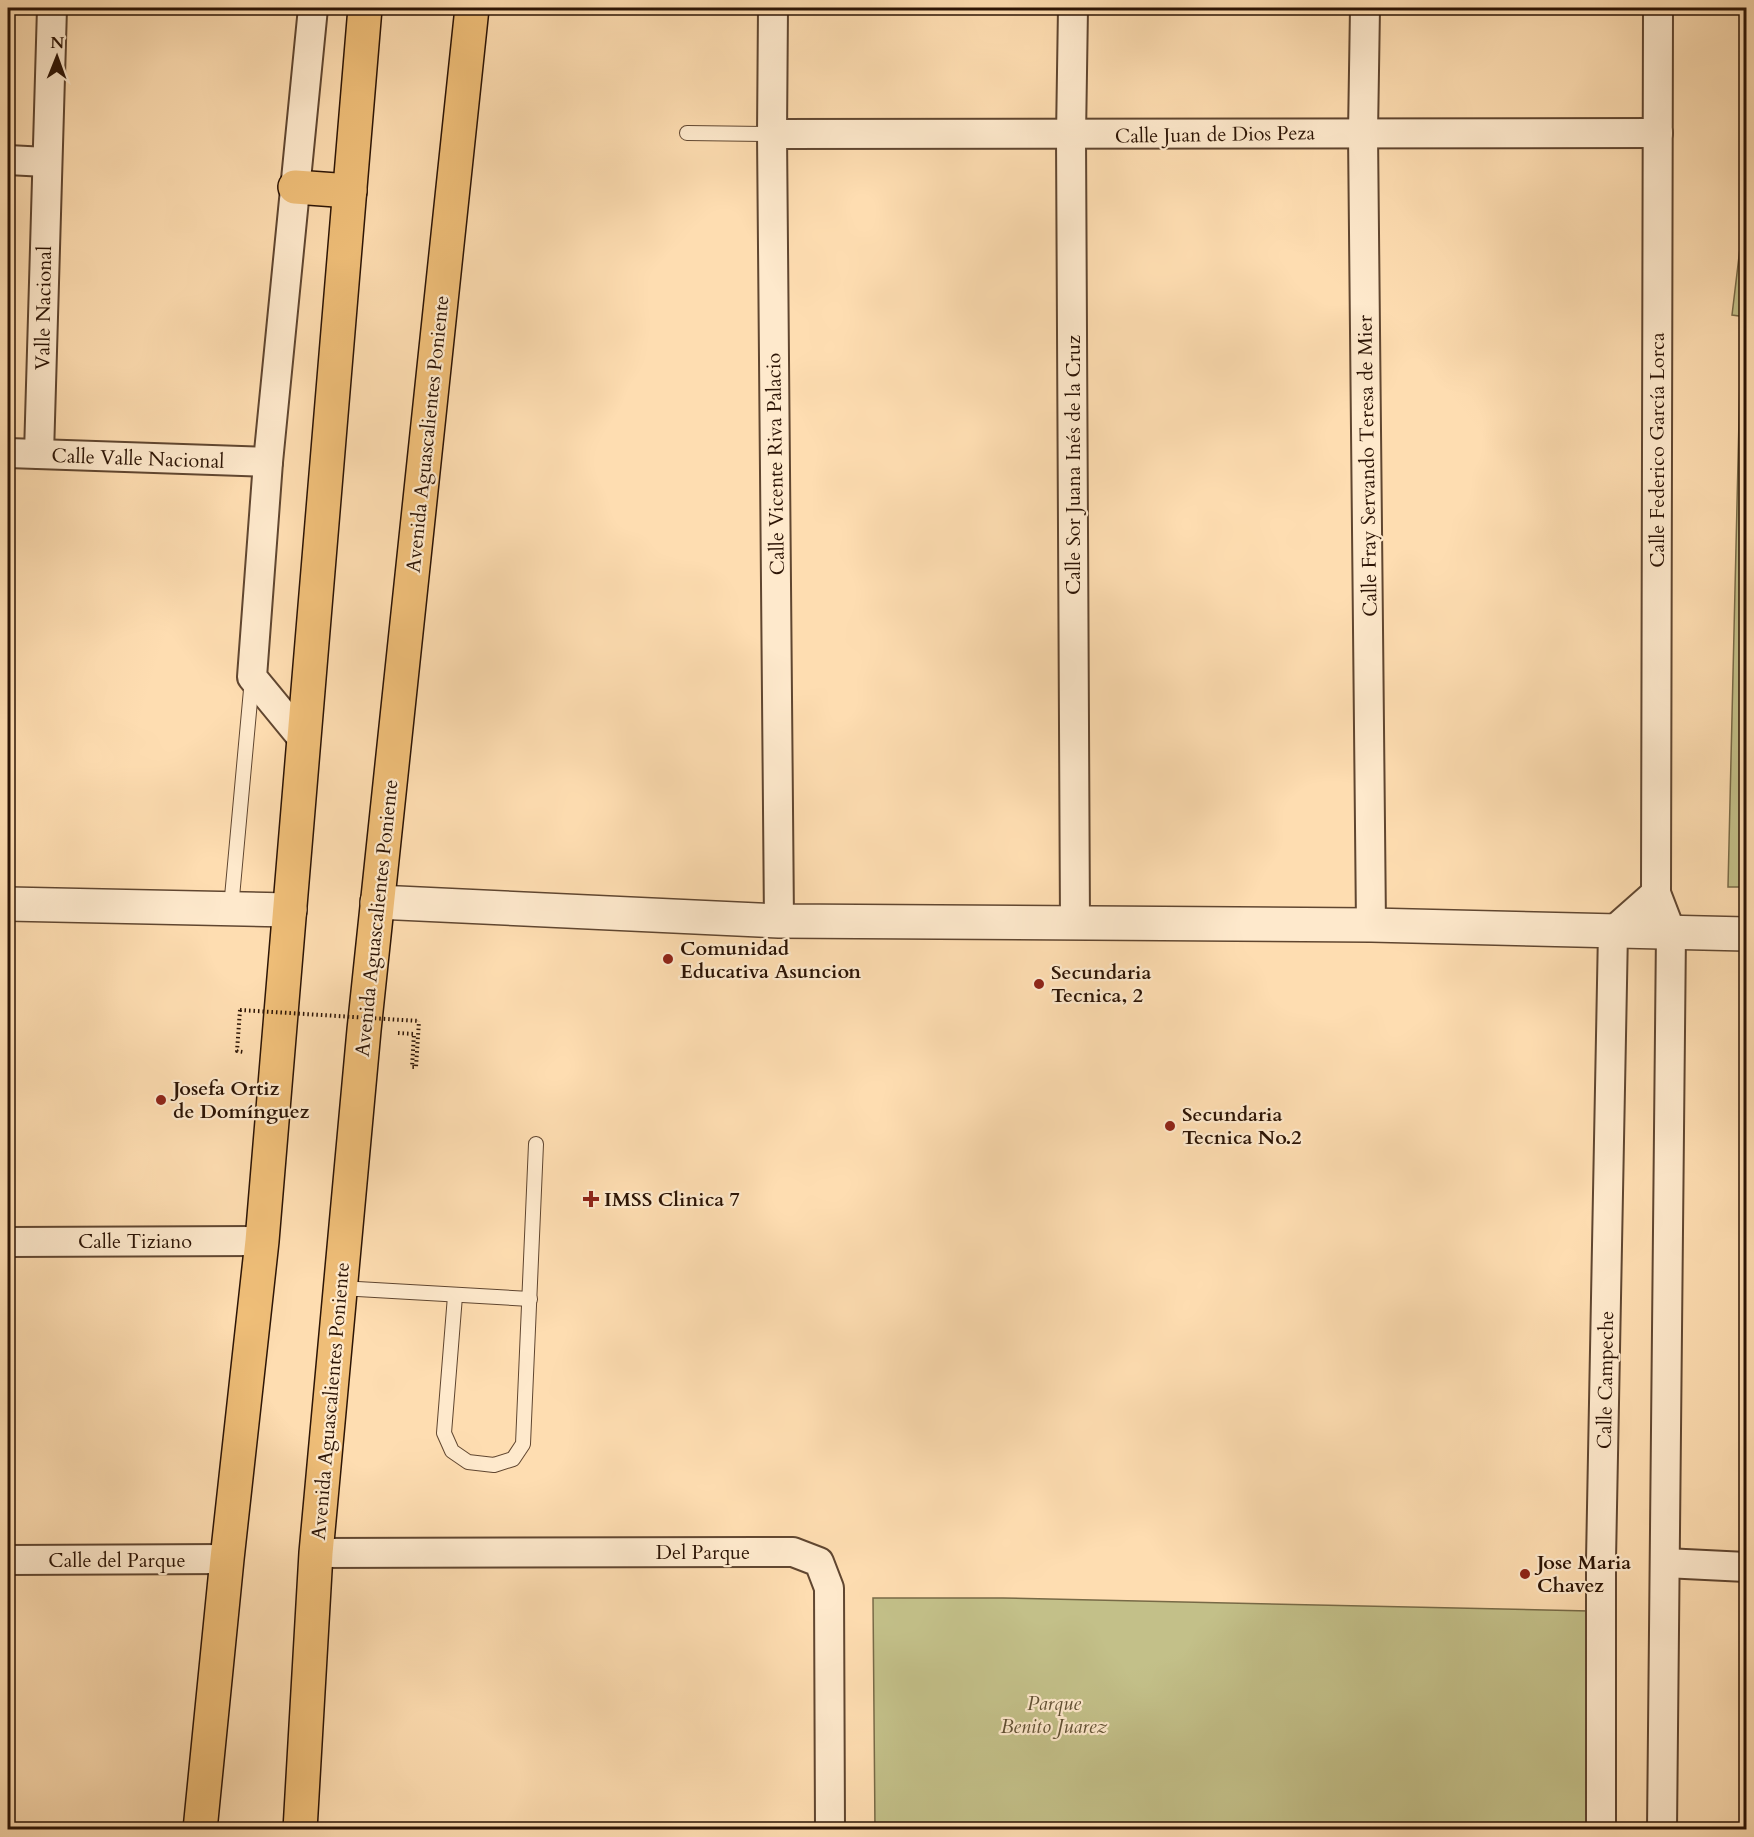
<svg xmlns="http://www.w3.org/2000/svg" width="1754" height="1837" font-family="Cardo,serif">
	<rect width="100%" height="100%" fill="#feddb1"/>
	<filter id="stains"><feTurbulence type="fractalNoise" baseFrequency=".00333" numOctaves="4"/><feColorMatrix values="0 0 0 0 .2 0 0 0 0 .09 0 0 0 0 .02 0 0 0 .5 -.17"/></filter>
	<radialGradient id="worn" r=".72"><stop offset=".6" stop-color="#630" stop-opacity="0"/><stop offset="1" stop-color="#630" stop-opacity=".3"/></radialGradient>
	<g fill="#c3c089" stroke="#786a47" stroke-width="1.5">
		<polygon points="1746,198 1746,317 1732,315"/>
		<polygon points="1740,377 1746,377 1746,887 1728,887"/>
		<polygon points="873,1598 1003,1598 1589,1611 1587,1829 875,1829"/>
	</g>
	<g fill="none" stroke-linecap="round" stroke-linejoin="round">
		<defs>
			<g id="service">
				<polyline points="687,133 772,134"/>
				<polyline points="231,908 252,679"/>
				<polyline points="340,1288 530,1299"/>
				<polyline points="455,1296 444,1433 452,1451 468,1462 494,1465 513,1459 523,1444 536,1144"/>
			</g>
			<g id="minor">
				<polyline points="773,8 772,134 779,921"/>
				<polyline points="1073,8 1071,136 1075,923"/>
				<polyline points="1365,8 1363,133 1371,925"/>
				<polyline points="1658,8 1656,893 1671,932 1662,1830"/>
				<path d="M772,134C1068,136 1363,133 1658,133"/>
				<polyline points="8,160 46,162"/>
				<polyline points="8,453 268,462"/>
				<polyline points="39,454 52,8"/>
				<polyline points="303,739 252,677 268,462 313,8"/>
				<polyline points="8,1242 262,1241"/>
				<polyline points="316,1553 793,1552 819,1562 829,1588 830,1830"/>
				<polyline points="8,1560 227,1559"/>
				<polyline points="1665,1563 1746,1567"/>
				<polyline points="1601,1830 1601,1560 1613,931 1656,893"/>
			</g>
			<g id="tertiary">
				<polyline points="377,902 779,921 1371,925 1746,934"/>
				<polyline points="8,904 290,910"/>
			</g>
			<g id="primary">
				<polyline points="295,187 350,191"/>
				<polyline points="200,1830 227,1559 262,1241 365,8"/>
				<polyline points="300,1830 316,1553 364,1030 472,8"/>
			</g>
		</defs>
		<use href="#service" stroke="#604630" stroke-width="16"/>
		<use href="#minor" stroke="#604630" stroke-width="32"/>
		<use href="#tertiary" stroke="#604630" stroke-width="36"/>
		<use href="#primary" stroke="#2c1405" stroke-width="36"/>
		<g stroke="#2c1405" stroke-width="4" stroke-dasharray="1.5 3" stroke-linecap="butt">
			<polyline points="240,1010 237,1051 243,1052"/>
			<polyline points="398,1033 414,1034 412,1067 416,1067 419,1021"/>
		</g>
		<use href="#service" stroke="#fee9cc" stroke-width="14"/>
		<use href="#minor" stroke="#fee9cc" stroke-width="28"/>
		<use href="#tertiary" stroke="#fee9cc" stroke-width="33"/>
		<use href="#primary" stroke="#efbe78" stroke-width="33"/>
		<polyline stroke="#2c1405" stroke-width="4" stroke-dasharray="1.5 3" stroke-linecap="butt" points="240,1010 419,1021"/>
	</g>
	<g fill="#8f2418" stroke="#fee9cc" stroke-width="2">
		<circle cx="668" cy="959" r="6"/>
		<circle cx="1039" cy="984" r="6"/>
		<circle cx="161" cy="1100" r="6"/>
		<circle cx="1170" cy="1126" r="6"/>
		<path d="M588 1190h6v6h6v6h-6v6h-6v-6h-6v-6h6z"/>
		<circle cx="1525" cy="1574" r="6"/>
	</g>
	<g text-anchor="middle" stroke-width="4.5" stroke-linejoin="round" paint-order="stroke">
		<g font-size="20" fill="#2c1405" stroke="#fee9cc">
			<text transform="translate(1215 134) rotate(-1)" y="7">Calle Juan de Dios Peza</text>
			<text transform="translate(43 308) rotate(-89)" y="7">Valle Nacional</text>
			<text transform="translate(427 434) rotate(-84)" y="7">Avenida Aguascalientes Poniente</text>
			<text transform="translate(1657 450) rotate(-90)" y="7">Calle Federico García Lorca</text>
			<text transform="translate(138 458) rotate(2)" y="7">Calle Valle Nacional</text>
			<text transform="translate(775 464) rotate(-91)" y="7">Calle Vicente Riva Palacio</text>
			<text transform="translate(1073 465) rotate(-90)" y="7">Calle Sor Juana Inés de la Cruz</text>
			<text transform="translate(1367 466) rotate(-91)" y="7">Calle Fray Servando Teresa de Mier</text>
			<text transform="translate(376 918) rotate(-84)" y="7">Avenida Aguascalientes Poniente</text>
			<text x="135" y="1248">Calle Tiziano</text>
			<text transform="translate(1605 1380) rotate(-89)" y="7">Calle Campeche</text>
			<text transform="translate(330 1401) rotate(-85)" y="7">Avenida Aguascalientes Poniente</text>
			<text x="703" y="1559">Del Parque</text>
			<text x="117" y="1567">Calle del Parque</text>
		</g>
		<g font-size="20" font-weight="bold" fill="#2c1405" stroke="#fee9cc" text-anchor="start">
			<text x="680" y="955">Comunidad<tspan x="680" dy="23">Educativa Asuncion</tspan></text>
			<text x="1051" y="979">Secundaria<tspan x="1051" dy="23">Tecnica, 2</tspan></text>
			<text x="173" y="1095">Josefa Ortiz<tspan x="173" dy="23">de Domínguez</tspan></text>
			<text x="1182" y="1121">Secundaria<tspan x="1182" dy="23">Tecnica No.2</tspan></text>
			<text x="604" y="1206">IMSS Clinica 7</text>
			<text x="1537" y="1569">Jose Maria<tspan x="1537" dy="23">Chavez</tspan></text>
		</g>
		<g font-size="20" font-style="italic" fill="#615033" stroke="#fee9cc">
			<text x="1054" y="1710">Parque<tspan x="1054" dy="23">Benito Juarez</tspan></text>
		</g>
	</g>
	<rect width="1754" height="1837" fill="none" stroke="#feddb1" stroke-width="30"/>
	<rect x="9" y="9" width="1736" height="1819" fill="none" stroke="#2c1405" stroke-width="3"/>
	<rect x="15" y="15" width="1724" height="1807" fill="none" stroke="#2c1405" stroke-width="1.5"/>
	<g transform="translate(57 57) rotate(1)" stroke="#fee9cc" stroke-width="4.5" paint-order="stroke">
	<path d="M0-4.5L10 22L0 15L-10 22Z" fill="#2c1405"/>
	<text y="-9" font-size="16" font-weight="bold" text-anchor="middle" fill="#2c1405">N</text>
	</g>
	<rect width="100%" height="100%" filter="url(#stains)"/>
	<rect width="100%" height="100%" fill="url(#worn)"/>
</svg>
